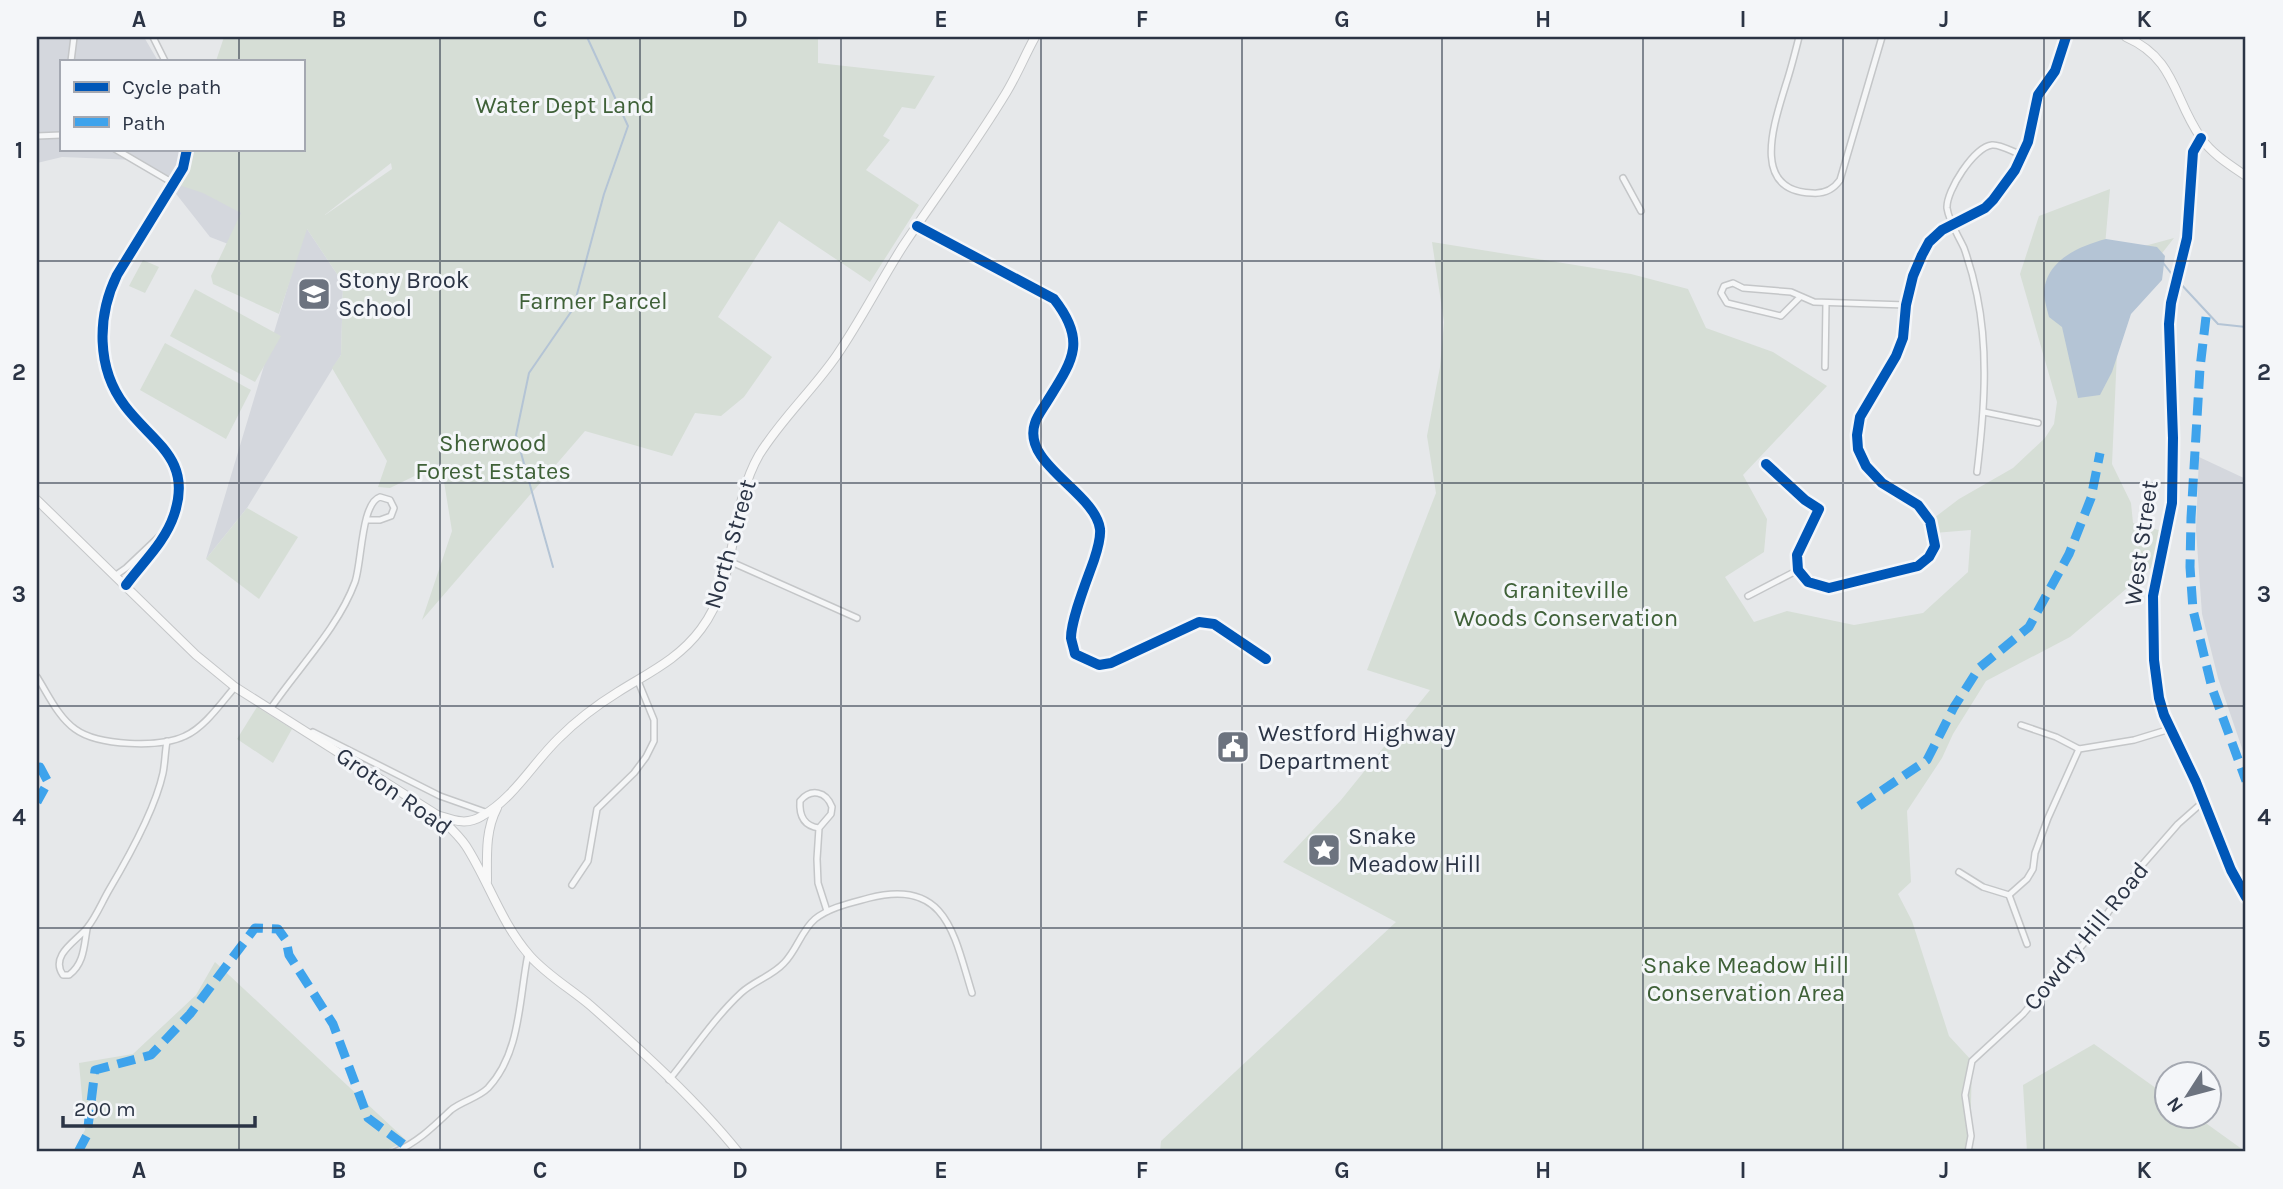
<svg xmlns="http://www.w3.org/2000/svg" width="2283" height="1189" font-family="Karla,sans-serif">
	<rect width="100%" height="100%" fill="#e6e8ea"/>
	<g fill="#d4d7dd">
		<polygon points="37,37 144,37 158,61 61,61 61,149 187,149 307,229 343,283 341,355 247,508 206,559 293,269 210,237 162,176 136,160 62,157 37,163"/>
		<polygon points="2199,457 2246,479 2246,760 2218,678 2202,614 2196,530"/>
	</g>
	<g fill="#d6ded6" fill-rule="evenodd">
		<path d="M224,37H818V63L935,76L915,109L902,107L883,136L890,140L866,170L919,205L870,282L779,221L718,317L772,357L744,397L721,416L695,413L672,456L585,431L422,620L452,531L441,463L390,488L378,487L387,461L332,368L341,355L343,283L307,229L279,314L213,284L211,276L241,213L203,193L173,183L181,170L188,149H303V61H216ZM391,163L392,169L325,215L326,214Z"/>
		<polygon points="2110,189 2104,257 2174,238 2119,308 2112,464 2131,503 2133,523 2166,532 2161,559 2070,637 1986,681 1953,734 1942,758 1907,811 1911,882 1898,894 1912,921 1949,1036 1972,1061 1970,1148 1994,1152 1160,1152 1161,1141 1396,922 1283,862 1341,800 1430,690 1367,670 1436,493 1427,436 1440,367 1444,322 1432,242 1631,274 1688,289 1706,328 1773,352 1827,386 1743,475 1767,519 1764,552 1725,577 1754,622 1787,611 1854,625 1923,613 1968,572 1971,530 1934,533 1930,521 1959,499 2013,468 2045,438 2054,424 2057,402 2020,274 2039,216"/>
		<polygon points="143,260 159,267 145,293 129,286"/>
		<polygon points="195,289 281,336 255,382 170,336"/>
		<polygon points="165,343 251,390 226,439 140,390"/>
		<polygon points="247,508 298,537 259,599 206,559"/>
		<polygon points="257,707 292,729 273,763 237,739"/>
		<polygon points="215,962 407,1141 382,1152 73,1152 85,1130 79,1063 133,1054 196,995"/>
		<polygon points="2094,1044 2167,1096 2168,1116 2196,1116 2246,1152 2027,1152 2023,1085"/>
	</g>
	<path fill="#b4c4d5" d="M2106,239L2157,247L2165,256L2162,280L2131,314L2112,372L2100,395L2078,398L2062,327L2049,317C2047,310 2045,302 2044,295C2044,261 2079,246 2106,239Z"/>
	<g fill="none" stroke-linecap="round" stroke-linejoin="round">
		<g stroke="#b4c4d5" stroke-width="2">
			<polyline points="2164,264 2174,277"/>
			<polyline points="2178,281 2218,324 2246,327"/>
			<polyline points="553,567 516,435 529,373 573,309 604,194 628,126 587,37"/>
		</g>
		<defs>
			<g id="minor">
				<polyline points="153,37 165,61"/>
				<path d="M1799,37C1795,53 1791,69 1786,84C1775,121 1749,191 1812,193C1824,194 1833,190 1840,180L1882,37"/>
				<polyline points="71,61 74,37"/>
				<polyline points="37,136 61,135"/>
				<polyline points="2201,138 2193,152 2187,238 2171,303 2169,324 2173,438 2172,503 2153,596 2154,660 2159,698 2164,715 2196,782 2231,870 2246,897"/>
				<polyline points="115,149 173,183"/>
				<polyline points="1623,178 1641,211"/>
				<path d="M917,226L1054,299C1087,341 1073,360 1048,400C1044,407 1037,416 1035,423C1021,464 1095,492 1100,529C1101,539 1097,551 1094,560C1087,580 1071,619 1071,638C1072,643 1074,649 1075,654L1099,665L1111,663L1199,622L1214,624L1266,659"/>
				<polyline points="1800,297 1781,316 1727,303 1721,293 1724,286 1733,283 1743,288 1791,292 1814,302 1906,305"/>
				<polyline points="1825,367 1826,303"/>
				<polyline points="1984,412 2038,423"/>
				<polyline points="1766,464 1805,500 1819,509 1797,555 1798,570 1808,582 1829,588 1918,566 1929,557 1935,546 1930,521 1918,505 1882,483 1866,466 1858,449 1857,435 1860,417 1896,356 1903,338 1906,305 1913,276 1922,255 1929,242 1942,230 1985,208 1993,200 2015,170 2028,142 2038,95 2055,71 2066,37"/>
				<path d="M1977,472C1984,414 1989,353 1977,295C1974,280 1969,262 1964,248C1958,235 1949,222 1947,208C1946,191 1974,147 1992,145C2000,144 2013,152 2022,155"/>
				<polyline points="729,561 857,618"/>
				<polyline points="116,575 126,568 163,533"/>
				<path d="M126,585C143,562 165,542 174,515C193,459 153,443 125,406C96,368 97,316 117,275L183,168L187,149"/>
				<polyline points="1748,596 1798,570"/>
				<path d="M37,677C48,694 58,717 75,729C98,746 160,748 185,736C205,727 221,703 235,687"/>
				<path d="M271,708C299,667 338,628 355,582C362,562 361,503 380,497L390,500L394,508L391,516L380,520H367"/>
				<polyline points="2021,725 2056,737 2079,749"/>
				<polyline points="313,732 440,796 488,813"/>
				<path d="M819,828C804,826 799,816 800,801C811,788 826,791 832,807L831,814L819,828L817,859L818,883L827,911"/>
				<polyline points="1959,872 1983,887 2009,895"/>
				<polyline points="572,885 588,861 597,809 634,773 646,757 654,741 654,720 638,681"/>
				<polyline points="2009,895 2027,879 2033,869 2035,853 2048,818 2079,749 2134,740 2170,729"/>
				<polyline points="2009,895 2027,944"/>
				<path d="M87,929C84,946 84,964 69,975H63C49,955 78,940 87,928C96,917 102,902 109,890C128,858 155,810 163,773C165,763 165,752 167,741"/>
				<path d="M669,1080C692,1052 714,1018 741,993C754,981 772,976 784,963C797,950 801,931 815,919C830,907 851,903 869,898C947,878 954,935 972,993"/>
				<path d="M395,1152C418,1142 433,1127 451,1110C462,1101 478,1098 488,1088C521,1053 519,998 528,954"/>
				<polyline points="1968,1152 1971,1136 1965,1095 1972,1061 2023,1014 2098,927 2136,872 2178,824 2204,801"/>
			</g>
			<g id="secondary">
				<path d="M2126,37C2176,59 2173,98 2201,138C2212,154 2230,165 2246,176"/>
				<path d="M37,500L196,655L235,687L437,815C447,825 458,834 466,846C489,882 501,923 530,956C548,976 571,989 591,1006C641,1050 697,1101 738,1152"/>
				<path d="M437,815C453,820 466,826 482,816C514,798 533,763 559,738C577,720 597,705 618,692C648,673 679,659 701,629C739,579 728,509 759,455C781,419 813,390 837,355C861,320 880,282 903,246C937,195 974,146 1006,93C1017,75 1025,55 1035,37"/>
				<path d="M487,881C487,856 485,831 497,808"/>
			</g>
		</defs>
		<use href="#minor" stroke="#c4c6c8" stroke-width="8"/>
		<use href="#secondary" stroke="#c4c6c8" stroke-width="10"/>
		<use href="#minor" stroke="#f5f6f7" stroke-width="5"/>
		<use href="#secondary" stroke="#f8f8f8" stroke-width="8"/>
		<g stroke="#3ea3ec" stroke-width="9" stroke-dasharray="18 9" stroke-linecap="butt">
			<polyline points="2206,317 2200,368 2191,518 2190,567 2193,610 2212,688 2246,781"/>
			<polyline points="37,768 40,767 48,782 37,802"/>
			<polyline points="1859,806 1927,760 1954,707 1979,668 2029,627 2069,554 2091,498 2100,453"/>
			<polyline points="78,1152 87,1135 95,1070 151,1055 190,1014 255,928 278,929 286,940 289,955 333,1024 368,1118 407,1147"/>
		</g>
		<defs>
			<g id="cycleway">
				<polyline points="2201,138 2193,152 2187,238 2171,303 2169,324 2173,438 2172,503 2153,596 2154,660 2159,698 2164,715 2196,782 2231,870 2246,897"/>
				<path d="M917,226L1054,299C1087,341 1073,360 1048,400C1044,407 1037,416 1035,423C1021,464 1095,492 1100,529C1101,539 1097,551 1094,560C1087,580 1071,619 1071,638C1072,643 1074,649 1075,654L1099,665L1111,663L1199,622L1214,624L1266,659"/>
				<polyline points="1766,464 1805,500 1819,509 1797,555 1798,570 1808,582 1829,588 1918,566 1929,557 1935,546 1930,521 1918,505 1882,483 1866,466 1858,449 1857,435 1860,417 1896,356 1903,338 1906,305 1913,276 1922,255 1929,242 1942,230 1985,208 1993,200 2015,170 2028,142 2038,95 2055,71 2066,37"/>
				<path d="M126,585C143,562 165,542 174,515C193,459 153,443 125,406C96,368 97,316 117,275L183,168L187,149"/>
			</g>
		</defs>
		<use href="#cycleway" stroke="#f4f6f9" stroke-width="15"/>
		<use href="#cycleway" stroke="#0057b8" stroke-width="10"/>
	</g>
	<path fill="none" stroke="#2b3445" stroke-width="2" stroke-opacity="0.55" d="M239,37V61M440,37V1152M640,37V1152M841,37V1152M1041,37V1152M1242,37V1152M1442,37V1152M1643,37V1152M1843,37V1152M2044,37V1152M239,149V1152M37,261H2246M37,483H2246M37,706H2246M37,928H2246"/>
	<defs>
		<symbol id="school-square" viewBox="-11 -11 22 22"><rect x="-9" y="-9" width="18" height="18" rx="4" fill="#6c737f" stroke="#f4f6f9"/><path d="M0-5L7-2L0 1L-7-2ZM-4 1L0 2.5L4 1V4Q0 6-4 4Z" fill="#fff"/></symbol>
		<symbol id="civic-square" viewBox="-11 -11 22 22"><rect x="-9" y="-9" width="18" height="18" rx="4" fill="#6c737f" stroke="#f4f6f9"/><path d="M-.6-6.5H3V-4.5H.6V-3L4-1V1h2V6H-6V1h2V-1L-.6-3ZM-1.2 2.5V6h2.4V2.5Z" fill="#fff"/></symbol>
		<symbol id="sight-square" viewBox="-11 -11 22 22"><rect x="-9" y="-9" width="18" height="18" rx="4" fill="#6c737f" stroke="#f4f6f9"/><path d="M0-6L1.8-2.2L6-1.7L2.9 1.2L3.7 5.4L0 3.3L-3.7 5.4L-2.9 1.2L-6-1.7L-1.8-2.2Z" fill="#fff"/></symbol>
	</defs>
	<g fill-rule="evenodd">
		<use href="#school-square" x="295" y="275" width="38" height="38"/>
		<use href="#civic-square" x="1214" y="728" width="38" height="38"/>
		<use href="#sight-square" x="1305" y="831" width="38" height="38"/>
	</g>
	<g text-anchor="middle" stroke-width="6" stroke-linejoin="round" paint-order="stroke">
		<g font-size="24" fill="#3f6138" stroke="#f4f6f9">
			<text x="565" y="113">Water Dept Land</text>
			<text x="593" y="309">Farmer Parcel</text>
			<text x="493" y="451">Sherwood<tspan x="493" dy="28">Forest Estates</tspan></text>
			<text x="1566" y="598">Graniteville<tspan x="1566" dy="28">Woods Conservation</tspan></text>
			<text x="1746" y="973">Snake Meadow Hill<tspan x="1746" dy="28">Conservation Area</tspan></text>
		</g>
		<g font-size="24" fill="#2b3445" stroke="#f4f6f9" text-anchor="start">
			<text x="338" y="288">Stony Brook<tspan x="338" dy="28">School</tspan></text>
			<text x="1258" y="741">Westford Highway<tspan x="1258" dy="28">Department</tspan></text>
			<text x="1348" y="844">Snake<tspan x="1348" dy="28">Meadow Hill</tspan></text>
		</g>
		<g font-size="24" fill="#2b3445" stroke="#f4f6f9">
			<text transform="translate(2141 543) rotate(-82)" y="8">West Street</text>
			<text transform="translate(730 544) rotate(-74)" y="8">North Street</text>
			<text transform="translate(394 791) rotate(35)" y="8">Groton Road</text>
			<text transform="translate(2086 936) rotate(-51)" y="8">Cowdry Hill Road</text>
		</g>
	</g>
	<rect width="2283" height="1189" fill="none" stroke="#f4f6f9" stroke-width="77"/>
	<rect x="60" y="60" width="245" height="91" fill="#f4f6f9" stroke="#a4a8b1" stroke-width="2"/>
	<rect x="74" y="82" width="35" height="10" fill="#0057b8" stroke="#a4a8b1" stroke-width="2"/>
	<text x="122" y="94" font-size="21" fill="#2b3445">Cycle path</text>
	<rect x="74" y="117" width="35" height="10" fill="#3ea3ec" stroke="#a4a8b1" stroke-width="2"/>
	<text x="122" y="130" font-size="21" fill="#2b3445">Path</text>
	<g transform="translate(2188 1095) rotate(234)"><circle r="33" fill="#f4f6f9" stroke="#a4a8b1" stroke-width="2"/>
	<path d="M0-5L12 26L0 18L-12 26Z" fill="#6c737f"/>
	<text y="-10" font-size="19" font-weight="bold" text-anchor="middle" fill="#2b3445">N</text>
	</g>
	<path d="M63 1116v10h192v-10" fill="none" stroke="#2b3445" stroke-width="3.5"/>
	<text x="74" y="1116" font-size="21" fill="#2b3445" stroke="#f4f6f9" stroke-width="5" paint-order="stroke">200 m</text>
	<rect x="38" y="38" width="2206" height="1112" fill="none" stroke="#2b3445" stroke-width="2.5"/>
	<g font-size="23" text-anchor="middle" font-weight="bold" fill="#2b3445">
		<text x="139" y="27">A</text>
		<text x="339" y="27">B</text>
		<text x="540" y="27">C</text>
		<text x="740" y="27">D</text>
		<text x="941" y="27">E</text>
		<text x="1142" y="27">F</text>
		<text x="1342" y="27">G</text>
		<text x="1543" y="27">H</text>
		<text x="1743" y="27">I</text>
		<text x="1944" y="27">J</text>
		<text x="2144" y="27">K</text>
		<text x="19" y="158">1</text>
		<text x="2264" y="158">1</text>
		<text x="19" y="380">2</text>
		<text x="2264" y="380">2</text>
		<text x="19" y="602">3</text>
		<text x="2264" y="602">3</text>
		<text x="19" y="825">4</text>
		<text x="2264" y="825">4</text>
		<text x="19" y="1047">5</text>
		<text x="2264" y="1047">5</text>
		<text x="139" y="1178">A</text>
		<text x="339" y="1178">B</text>
		<text x="540" y="1178">C</text>
		<text x="740" y="1178">D</text>
		<text x="941" y="1178">E</text>
		<text x="1142" y="1178">F</text>
		<text x="1342" y="1178">G</text>
		<text x="1543" y="1178">H</text>
		<text x="1743" y="1178">I</text>
		<text x="1944" y="1178">J</text>
		<text x="2144" y="1178">K</text>
	</g>
</svg>
